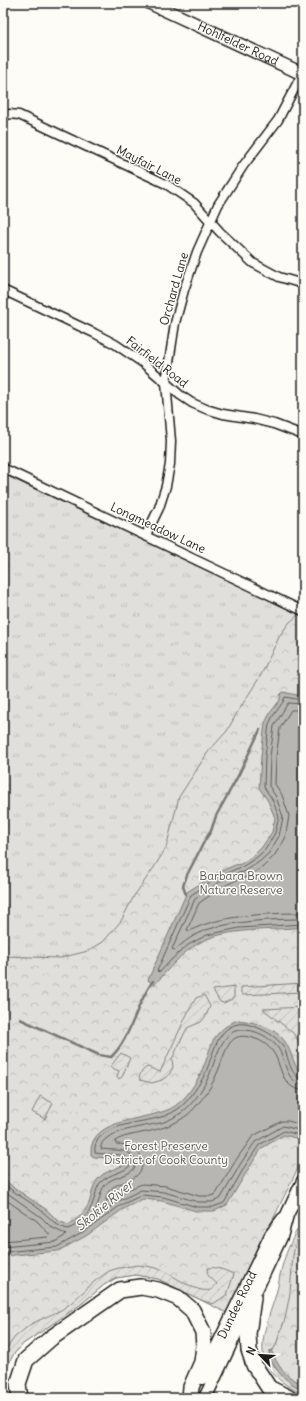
<svg xmlns="http://www.w3.org/2000/svg" width="306" height="1401" font-family="Delius,sans-serif">
	<defs>
		<pattern id="grass-tufts" width="24" height="20" patternUnits="userSpaceOnUse"><rect width="24" height="20" fill="#e0dfdb"/><path d="M3 7l-1-3M5 7V3M7 7l1-3M15 17l-1-3M17 17v-4M19 17l1-3" fill="none" stroke="#c0bfbb"/></pattern>
		<pattern id="forest-crowns" width="20" height="18" patternUnits="userSpaceOnUse"><rect width="20" height="18" fill="#e0dfdb"/><path d="M2 6a3 3 0 1 1 6 0M12 15a3 3 0 1 1 6 0" fill="none" stroke="#c0bfbb"/></pattern>
		<pattern id="garden-furrows" width="10" height="10" patternUnits="userSpaceOnUse"><rect width="10" height="10" fill="#e0dfdb"/><path d="M-1 1l2-2M0 10L10 0M9 11l2-2" fill="none" stroke="#c0bfbb"/></pattern>
	</defs>
	<rect width="100%" height="100%" fill="#fdfcf7"/>
	<filter id="ink" filterUnits="userSpaceOnUse"><feTurbulence type="fractalNoise" baseFrequency=".025" numOctaves="2"/><feDisplacementMap in="SourceGraphic" scale="8" xChannelSelector="R" yChannelSelector="G"/><feConvolveMatrix kernelMatrix="1 2 1 2 8 2 1 2 1" color-interpolation-filters="sRGB"/></filter>
	<g filter="url(#ink)">
		<g fill="url(#grass-tufts)" stroke="#7e7e7c">
			<polygon points="3,474 299,614 94,1052 3,1009"/>
			<path d="M303,1229V1287L285,1319L276,1345L273,1350L269,1352C272,1370 288,1382 303,1390V1394C287,1387 269,1375 264,1357C259,1339 271,1311 276,1294C279,1285 279,1276 282,1267C285,1255 291,1241 297,1230Z"/>
		</g>
		<g fill="url(#forest-crowns)" stroke="#7e7e7c">
			<polygon points="299,614 303,616 303,1158 227,1313 158,1279 136,1275 116,1278 104,1285 80,1305 23,1344 13,1355 7,1367 4,1383 4,1398 3,1398 3,956 60,958 88,951 103,942 121,921 134,896 153,869 166,848 179,797 208,752 227,731 237,713 261,675 280,635 289,623"/>
			<polygon points="303,1215 303,1387 281,1374 269,1351 273,1350 276,1345 285,1319 290,1293 293,1255 300,1221"/>
		</g>
		<g fill="url(#garden-furrows)" stroke="#7e7e7c">
			<polygon points="303,983 303,991 302,992 244,995 241,993 241,987"/>
			<polygon points="234,987 234,998 224,1003 220,1002 213,990"/>
			<path d="M204,995L210,1006L206,1016L201,1022L187,1028L172,1059L173,1067L169,1075L162,1080L152,1083L140,1080C138,1074 143,1069 148,1067L160,1072L188,1012L196,998Z"/>
			<polygon points="303,1007 303,1046 292,1032 263,1009"/>
			<polygon points="121,1053 130,1058 122,1077 119,1079 117,1076 119,1071 110,1067"/>
			<polygon points="40,1096 53,1103 45,1119 32,1112"/>
			<path d="M138,1265C146,1266 154,1267 162,1270C175,1276 199,1296 213,1289V1287L217,1284C213,1279 204,1275 208,1268C216,1266 226,1271 234,1274L227,1295L213,1304L201,1300L158,1279L136,1275L116,1278L104,1285L80,1305L23,1344L13,1355L7,1367L4,1383V1398H3V1353L15,1337L31,1324L61,1310L71,1303L95,1281L109,1271L119,1268Z"/>
		</g>
		<g fill="#b7b6b2" stroke="#797876">
			<path d="M283,692L297,695H303V927C272,931 226,927 199,943C181,953 168,970 154,985L148,980L187,892L217,873L235,865L241,864L254,855L262,847L272,832L275,818L268,801L259,788L261,756L265,723L270,713L280,700V695Z"/>
			<path d="M238,1020C256,1022 278,1028 287,1045C293,1056 294,1067 303,1076V1140L284,1135L262,1148L249,1168L227,1205L214,1211H196L162,1201L143,1199L123,1209L86,1236L58,1251L3,1256V1178L14,1188L47,1210L57,1220L68,1225C76,1220 85,1213 89,1203C92,1195 92,1187 97,1180C104,1171 118,1168 127,1164V1161L120,1159L94,1157L91,1155C88,1115 152,1122 175,1106C191,1095 202,1073 208,1055C210,1048 212,1042 216,1036C222,1028 229,1024 238,1020Z"/>
			<path d="M269,1351L272,1352C278,1366 284,1375 298,1382L303,1377V1390C287,1382 272,1370 269,1351Z"/>
		</g>
		<g fill="none" stroke-linecap="round" stroke-linejoin="round">
			<g stroke="#5a5a58" stroke-width="1">
				<polyline points="303,699 296,699 285,697 283,702 273,716 269,724 265,756 264,787 272,799 279,817 275,833 265,850 256,858 242,867 236,869 219,877 191,895 157,971 160,972 171,960 188,945 207,935 239,928 303,924"/>
				<path d="M303,704L288,703L274,726L270,757L269,786L276,797L283,817L279,836L269,853L259,862L244,872L237,873L221,881L195,899L172,949L175,950C184,942 194,934 206,930C232,921 275,919 303,919"/>
				<path d="M303,710H291L280,728L276,757L275,784L282,795L289,816L285,839L274,856L263,867L247,877L239,879L224,886L199,903L187,930L190,931C217,915 272,913 303,913"/>
				<path d="M303,1084C285,1083 286,1059 278,1048C270,1037 255,1029 241,1030C220,1030 215,1065 207,1080C201,1092 192,1105 181,1113C176,1116 170,1120 164,1122C152,1126 98,1130 101,1149C114,1151 135,1147 136,1165C132,1177 113,1175 105,1185C100,1191 100,1199 97,1206C96,1210 93,1213 92,1217L95,1218L119,1201L141,1190L164,1192L198,1202H212L221,1198L241,1163L255,1142L283,1126L303,1131"/>
				<path d="M303,1090C280,1089 282,1064 273,1052C269,1046 262,1041 256,1039C234,1031 229,1041 222,1060C220,1067 217,1073 214,1080C210,1089 203,1098 197,1105C183,1123 162,1129 141,1133C132,1135 123,1136 115,1141L116,1144C122,1144 129,1145 134,1148C144,1154 145,1169 136,1176C125,1185 108,1182 106,1200L108,1201L127,1190L142,1184L166,1186L199,1196H211L216,1194L236,1160L253,1136L282,1121H288L303,1125"/>
				<path d="M3,1183C16,1195 32,1202 44,1213C53,1221 56,1226 68,1229C79,1225 90,1214 93,1202C96,1195 96,1187 101,1182C109,1173 126,1173 131,1164L130,1160C122,1152 106,1155 95,1153C91,1124 143,1123 161,1117C167,1116 173,1112 178,1109C188,1102 196,1089 203,1078C213,1060 214,1029 238,1024C252,1022 276,1035 283,1046C289,1056 289,1077 303,1079"/>
				<polyline points="3,1190 41,1217 51,1227 65,1234 66,1235 55,1242 3,1247"/>
				<polyline points="3,1198 37,1221 50,1235 48,1237 3,1241"/>
				<polyline points="3,1252 57,1247 84,1232 121,1205 142,1195 163,1197 197,1207 213,1207 224,1203 245,1166 259,1145 284,1131 303,1136"/>
			</g>
			<g stroke="#797876" stroke-width="2.5">
				<polyline points="186,895 183,886 187,875 205,840 211,831 216,816 238,776 260,730"/>
				<path d="M20,1019L99,1055L111,1057C131,1039 136,1003 153,981"/>
			</g>
			<defs>
				<g id="street">
					<polyline points="3,117 9,114 19,115 166,184 194,203 220,232 253,263 279,277 303,284"/>
					<polyline points="3,290 94,333 115,344 143,363 180,395 192,403 206,409 223,414 254,419 274,424 303,435"/>
					<polyline points="3,468 303,611"/>
					<polyline points="146,535 159,508 166,486 170,464 171,441 166,382 175,323 184,290 197,252 218,205 243,166 278,120 302,74"/>
				</g>
				<g id="secondary">
					<path id="s1" d="M150,3L303,74"/>
					<path id="s2" d="M202,1378L271,1235L283,1219"/>
					<polyline points="205,1398 281,1237 287,1215 303,1181"/>
				</g>
				<g id="highway">
					<polyline points="253,1298 248,1334 249,1350 254,1365 269,1388 289,1398"/>
					<polyline points="20,1398 18,1384 26,1360 51,1338 120,1290 141,1287 158,1290 178,1298 192,1310 203,1332 204,1346 202,1362 191,1387 190,1398"/>
				</g>
			</defs>
			<use href="#street" stroke="#1c1c1c" stroke-width="11"/>
			<use href="#secondary" stroke="#1c1c1c" stroke-width="15"/>
			<use href="#highway" stroke="#1c1c1c" stroke-width="18"/>
			<use href="#street" stroke="#fdfcf7" stroke-width="8"/>
			<use href="#secondary" stroke="#fdfcf7" stroke-width="12"/>
			<use href="#highway" stroke="#fdfcf7" stroke-width="15"/>
		</g>
	</g>
	<g text-anchor="middle" stroke-width="3" stroke-linejoin="round" paint-order="stroke">
		<g font-size="12" fill="#1c1c1c" stroke="#fdfcf7">
			<text dy="4" stroke="none"><textPath href="#s1" startOffset="97">Hohlfelder Road</textPath></text>
			<text transform="translate(149 165) rotate(27)" y="4">Mayfair Lane</text>
			<text transform="translate(174 289) rotate(-74)" y="4">Orchard Lane</text>
			<text transform="translate(157 362) rotate(38)" y="4">Fairfield Road</text>
			<text transform="translate(158 528) rotate(25)" y="4">Longmeadow Lane</text>
			<text dy="4" stroke="none"><textPath href="#s2" startOffset="81">Dundee Road</textPath></text>
		</g>
		<g font-size="12" fill="#575655" stroke="#fdfcf7">
			<text x="241" y="880">Barbara Brown<tspan x="241" dy="14">Nature Reserve</tspan></text>
			<text x="166" y="1150">Forest Preserve<tspan x="166" dy="14">District of Cook County</tspan></text>
		</g>
		<g font-size="13" font-style="italic" fill="#5a5a58" stroke="#fdfcf7">
			<text transform="translate(104 1205) rotate(-40)" y="5">Skokie River</text>
		</g>
	</g>
	<rect width="306" height="1401" fill="none" stroke="#fdfcf7" stroke-width="16"/>
	<rect x="8" y="8" width="290" height="1385" fill="none" stroke="#1c1c1c" stroke-width="1.5" filter="url(#ink)"/>
	<g transform="translate(260 1355) rotate(295)" stroke="#fdfcf7" stroke-width="3" paint-order="stroke">
	<path d="M0-3L7 15L0 10L-7 15Z" fill="#1c1c1c"/>
	<text y="-6" font-size="11" font-weight="bold" text-anchor="middle" fill="#1c1c1c">N</text>
	</g>
</svg>
